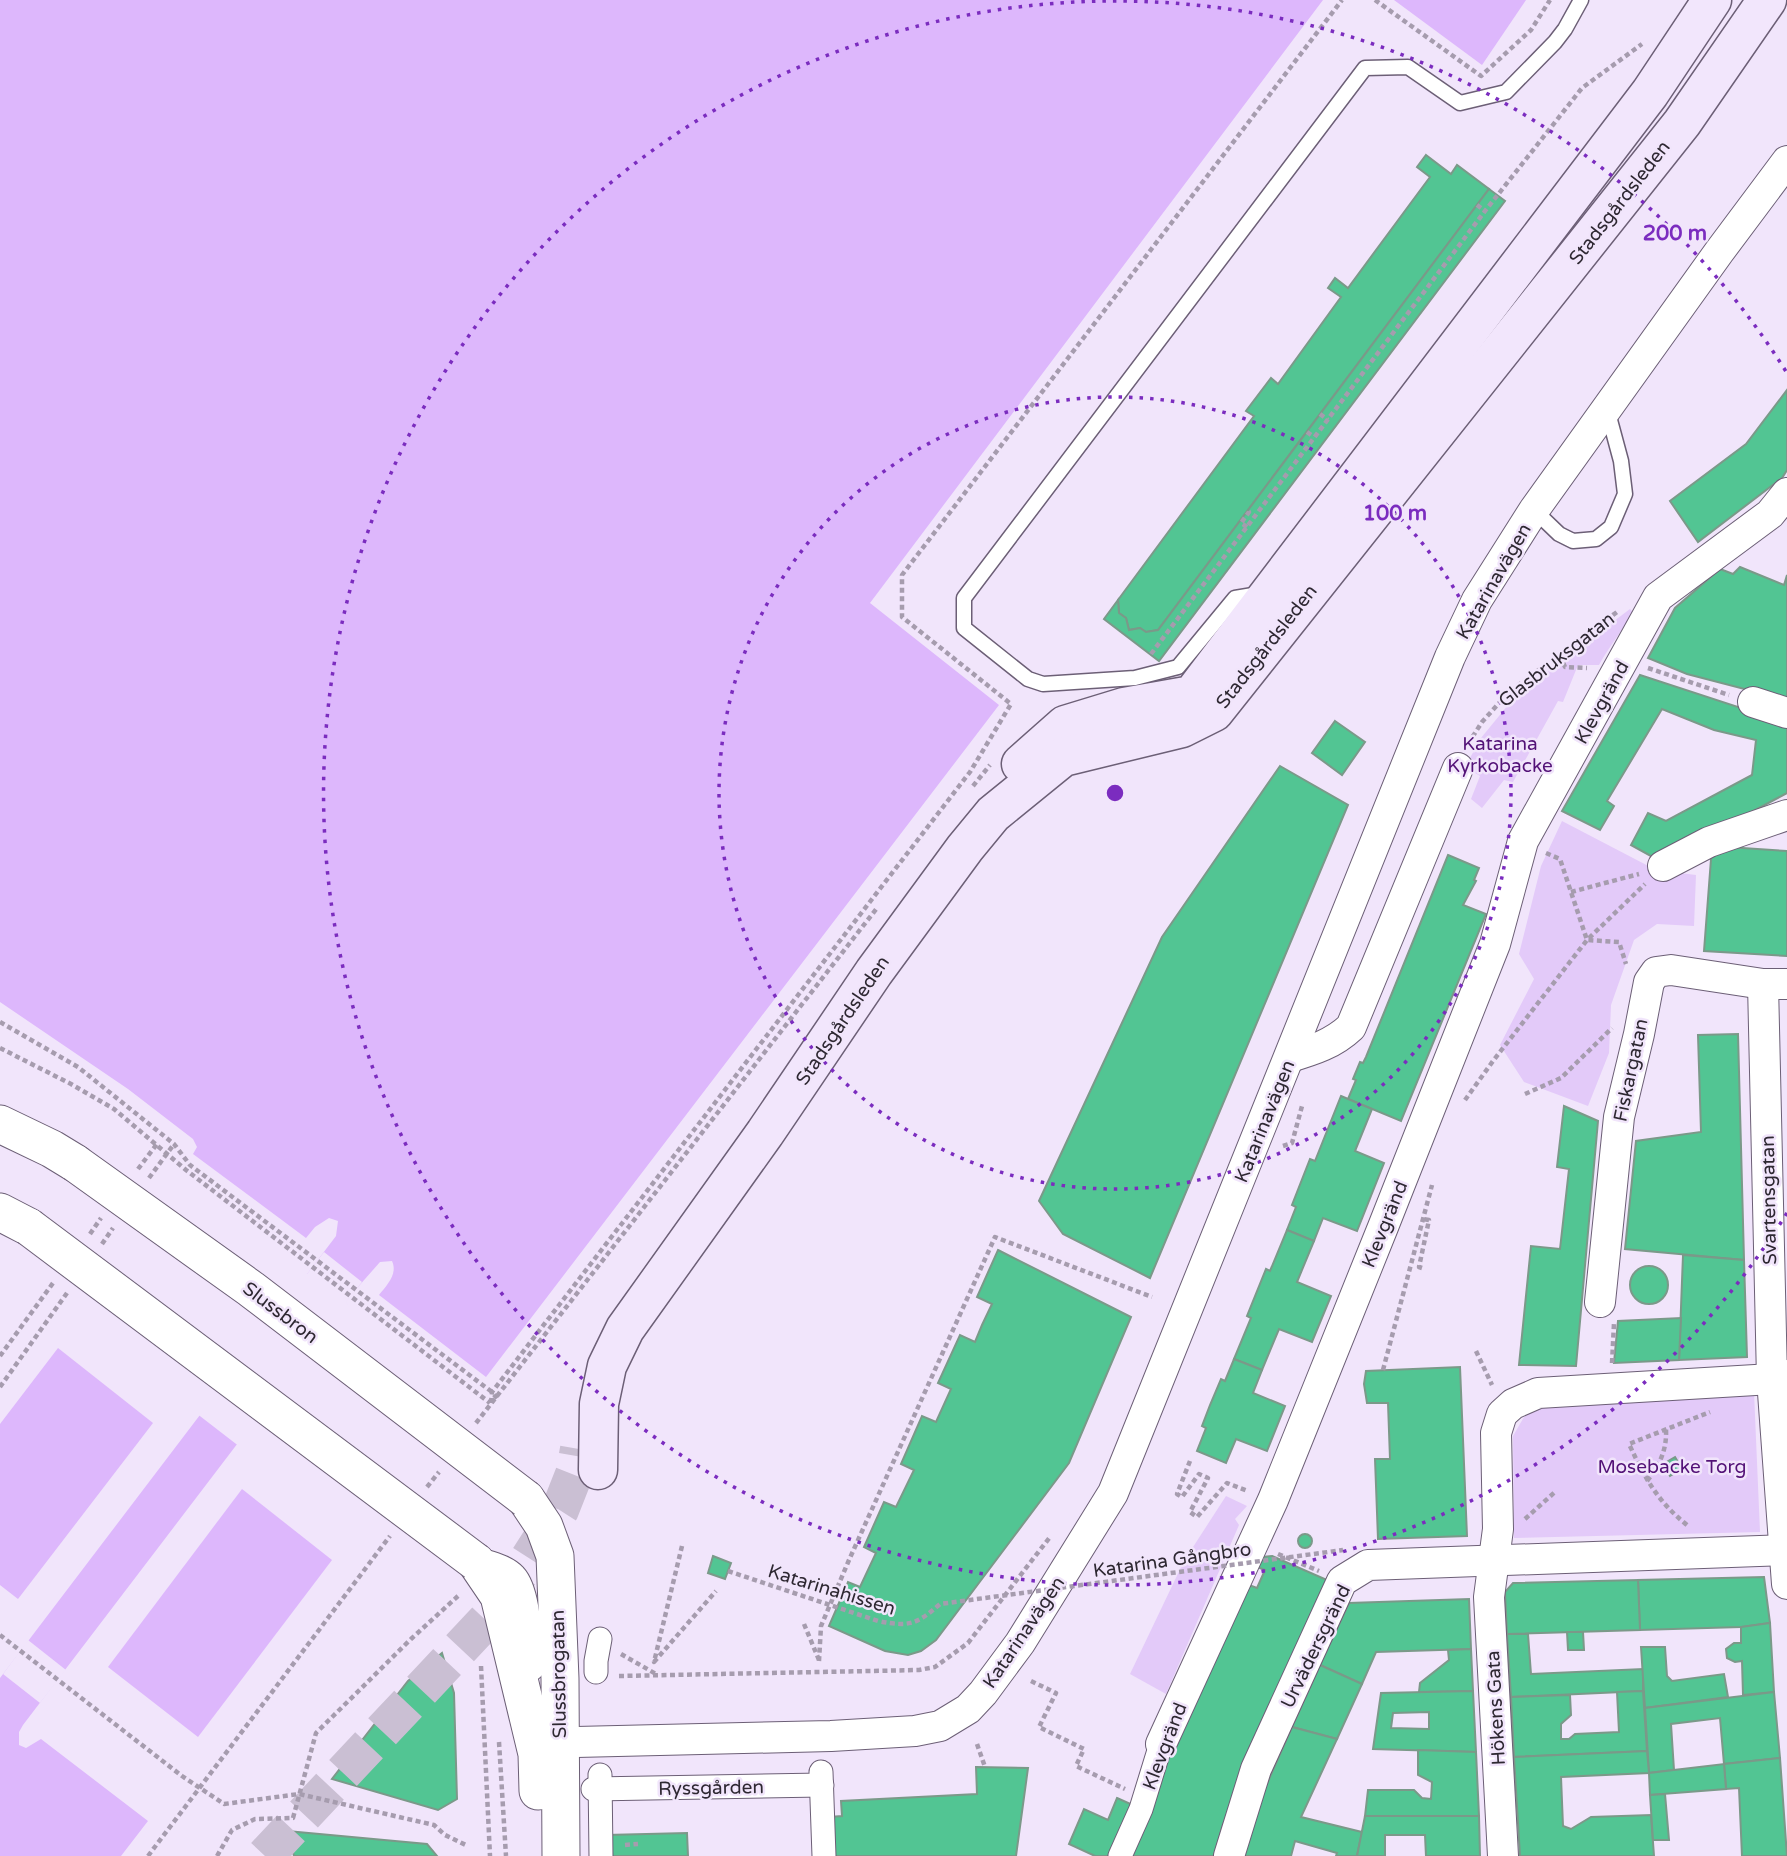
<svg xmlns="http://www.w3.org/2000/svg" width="1787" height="1856" font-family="'Varela Round',sans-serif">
	<rect width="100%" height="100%" fill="#f1e5fb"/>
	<g fill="#e3caf9">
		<path d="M1630,609L1633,612C1622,631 1609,647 1599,665H1578L1563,702L1558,701L1513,782L1504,780L1482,808L1471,799L1480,776L1465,767L1481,738L1517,694Z"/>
		<polygon points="1562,821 1656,870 1696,875 1694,926 1657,924 1634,940 1611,1005 1609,1053 1588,1106 1524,1082 1500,1045 1534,979 1519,954 1541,866"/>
		<polygon points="1754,1392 1760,1532 1514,1538 1513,1436 1524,1417 1542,1406"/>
		<polygon points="1226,1496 1247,1506 1235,1519 1239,1525 1166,1694 1130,1674 1184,1561"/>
	</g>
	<g fill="#ddb7fc">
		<path d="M0,0H1323L870,603L999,705L486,1377L379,1295C387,1285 398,1274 392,1261L380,1262L350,1296L23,1725L19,1732V1745L26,1748L41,1739L148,1821L121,1856H0V1678L336,1236L338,1221L329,1218L315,1227L306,1238L193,1154L197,1147L193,1139L128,1089L0,1002Z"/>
		<polygon points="1394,0 1526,0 1482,65"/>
		<polygon points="58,1348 153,1423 18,1599 0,1585 0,1424"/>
		<polygon points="242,1489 332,1560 198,1737 108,1667"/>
	</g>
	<g fill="#f1e5fb">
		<polygon points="324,1252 362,1282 346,1302 348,1305 240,1447 196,1413 304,1272 307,1274"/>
		<polygon points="28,1640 66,1670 40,1703 3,1674"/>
	</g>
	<g fill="#52c593" stroke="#7b9989" stroke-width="2" fill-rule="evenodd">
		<polygon points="1426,155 1451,174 1457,165 1489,189 1158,630 1146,632 1140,628 1129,630 1126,618 1119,613 1118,600 1254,416 1246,411 1271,378 1278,384 1341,297 1328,288 1335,278 1348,288 1430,177 1417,167"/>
		<polygon points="1489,189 1505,201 1159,661 1104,619 1118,600 1119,613 1126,618 1129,630 1140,628 1146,632 1158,630"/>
		<polygon points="1787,390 1787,470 1782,478 1698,542 1670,501 1746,444"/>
		<polygon points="1740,567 1784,585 1787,575 1787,700 1687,674 1648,658 1675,608 1720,569 1733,574"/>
		<polygon points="1640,675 1787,723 1787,793 1660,861 1631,845 1648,813 1666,821 1752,775 1756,740 1714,730 1662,709 1607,801 1614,806 1600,830 1562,811"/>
		<polygon points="1335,721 1365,742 1342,775 1312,753"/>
		<polygon points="1280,766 1348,805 1150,1278 1063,1234 1039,1201 1162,937"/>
		<polygon points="1712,846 1787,851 1787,956 1704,951"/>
		<polygon points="1448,855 1479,868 1474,880 1476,881 1463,905 1486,914 1401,1121 1348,1099 1356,1080 1353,1079 1360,1062 1363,1063 1366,1057"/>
		<polygon points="1738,1034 1744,1260 1625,1249 1636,1141 1701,1132 1698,1035"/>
		<polygon points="1341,1096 1372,1109 1355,1151 1384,1163 1357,1231 1323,1218 1314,1241 1287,1230 1296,1207 1292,1205 1310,1159 1315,1161"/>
		<polygon points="1564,1106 1598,1121 1576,1366 1519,1365 1531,1246 1560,1249 1569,1169 1557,1167"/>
		<polygon points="1287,1230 1314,1241 1297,1282 1331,1296 1312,1342 1279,1329 1262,1370 1234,1359 1251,1318 1247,1316 1266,1269 1270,1271"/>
		<polygon points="998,1250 1131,1317 1069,1463 936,1640 921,1651 908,1655 885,1651 829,1626 848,1582 860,1587 876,1553 864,1547 884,1502 896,1507 914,1470 901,1464 922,1416 936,1422 951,1389 938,1383 960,1335 975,1342 982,1325 992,1304 977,1297"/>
		<polygon points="1683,1255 1744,1260 1747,1357 1679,1360"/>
		<circle cx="1649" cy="1285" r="19"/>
		<polygon points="1681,1318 1679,1360 1614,1363 1618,1321"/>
		<polygon points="1234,1359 1262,1370 1253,1393 1285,1406 1267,1451 1236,1439 1226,1463 1197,1451 1206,1428 1202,1426 1210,1405 1221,1379 1225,1381"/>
		<polygon points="1460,1367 1467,1536 1378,1539 1375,1459 1390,1459 1388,1403 1367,1403 1364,1384 1366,1371"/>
		<polygon points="1675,1457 1682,1469 1670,1476 1663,1464"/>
		<circle cx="1305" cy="1541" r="7"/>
		<polygon points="713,1556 731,1563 725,1579 708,1573"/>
		<polygon points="1272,1556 1327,1580 1223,1824 1214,1856 1128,1856 1172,1745 1249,1585 1257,1588 1265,1570 1257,1567 1262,1557"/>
		<polygon points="1764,1577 1770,1623 1741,1627 1640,1630 1638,1580"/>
		<polygon points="1638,1580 1640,1630 1507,1634 1505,1592 1513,1583"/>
		<polygon points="1469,1599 1471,1649 1376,1652 1362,1684 1320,1665 1349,1603"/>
		<polygon points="1770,1623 1774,1692 1743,1695 1742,1661 1735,1662 1727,1658 1726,1649 1734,1643 1741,1643 1741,1627"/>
		<polygon points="1567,1632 1583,1632 1584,1650 1568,1650"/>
		<polygon points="1507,1634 1528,1634 1531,1674 1643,1669 1643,1691 1511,1697"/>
		<polygon points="1641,1647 1665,1647 1667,1676 1672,1681 1724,1674 1728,1697 1645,1708"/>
		<polygon points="1471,1649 1473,1691 1419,1692 1420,1683 1449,1660 1448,1650"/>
		<polygon points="442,1653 454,1693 457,1799 438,1810 332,1779 408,1681"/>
		<polygon points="1320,1665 1362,1684 1337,1739 1292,1727"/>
		<path d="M1473,1691L1476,1752L1373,1749L1381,1693ZM1429,1712V1729L1391,1728L1393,1713Z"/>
		<polygon points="1643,1691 1647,1751 1514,1757 1511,1697 1570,1695 1571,1715 1561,1724 1561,1739 1569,1739 1575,1734 1619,1732 1617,1692"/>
		<polygon points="1774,1692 1780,1758 1724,1764 1720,1718 1671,1724 1674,1770 1649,1773 1645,1708"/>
		<polygon points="1292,1727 1337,1739 1301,1817 1362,1832 1357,1856 1336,1856 1337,1853 1295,1841 1291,1856 1244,1856 1258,1804"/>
		<polygon points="1418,1750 1476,1752 1479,1816 1365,1816 1368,1790 1414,1790 1422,1798 1431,1799 1432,1782 1418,1775"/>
		<polygon points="1647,1751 1649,1773 1561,1777 1563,1826 1571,1829 1591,1817 1651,1815 1654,1856 1520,1856 1514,1757"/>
		<polygon points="1780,1758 1787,1856 1742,1856 1739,1788 1726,1789 1724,1764"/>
		<polygon points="1724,1764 1726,1789 1650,1795 1649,1773"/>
		<polygon points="976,1767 1028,1768 1016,1856 831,1856 830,1817 842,1816 841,1801 977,1794"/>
		<polygon points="1665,1794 1669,1840 1653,1840 1650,1795"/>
		<polygon points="1117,1798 1135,1806 1112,1856 1095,1856 1069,1844 1084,1809 1108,1820"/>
		<polygon points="1365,1816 1479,1816 1480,1856 1426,1856 1425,1835 1385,1835 1385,1856 1357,1856"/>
		<polygon points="287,1831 427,1844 437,1856 294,1856"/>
		<polygon points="687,1833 688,1856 607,1856 606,1835"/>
	</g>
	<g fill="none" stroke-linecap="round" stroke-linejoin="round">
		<polyline stroke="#cabfd3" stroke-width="38" stroke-dasharray="38 19" stroke-linecap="butt" points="265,1856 496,1610 560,1510 575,1472 579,1449"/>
		<defs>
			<g id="service">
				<polyline points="1534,510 1559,534 1573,541 1596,539 1611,527 1625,494 1621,461 1607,409"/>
				<polyline points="1259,594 1235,598 1178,667 1135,678 1043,684 1028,679 964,628 964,598 1365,68 1408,67 1460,103 1506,92 1555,42 1565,29 1581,0"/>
			</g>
			<g id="pedestrian">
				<polyline points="596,1672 596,1661 600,1639"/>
				<polyline points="821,1772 824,1856"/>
				<polyline points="600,1775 601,1856"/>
				<polyline points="593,1789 822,1785"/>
				<polyline points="1120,1856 1141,1809 1161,1744"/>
			</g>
			<g id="minor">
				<polyline points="1753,702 1787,713"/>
				<polyline points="1663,866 1709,842 1787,815"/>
				<polyline points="1763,984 1772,1379 1787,1584"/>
				<path d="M1290,1057C1313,1050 1333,1044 1351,1027L1458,768"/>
				<polyline points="1600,1302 1619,1117 1639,1034 1649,982 1656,972 1671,970 1763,984 1787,984"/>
				<path d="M476,1562C487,1566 504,1569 512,1578C526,1593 527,1645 530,1666"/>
				<polyline points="1161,1744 1273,1500 1383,1227 1495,944 1523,841 1658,597 1770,514 1787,493"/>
				<polyline points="541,1753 560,1743 576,1742 831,1736 915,1731 940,1726 968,1709 983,1693 1020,1643 1113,1493 1450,657 1477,600 1534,510 1719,252 1787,161"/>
				<polyline points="1229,1856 1256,1769 1342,1581 1368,1565 1785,1550"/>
				<polyline points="1503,1856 1489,1597 1498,1529 1496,1433 1502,1414 1513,1404 1538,1393 1772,1379 1787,1375"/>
			</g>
			<g id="tertiary">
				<polyline points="0,1124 52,1149 75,1163"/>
				<polyline points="0,1212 29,1227"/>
				<polyline points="526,1499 544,1526 555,1556 560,1679 561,1856"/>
				<polyline points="476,1562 499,1596 537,1754 538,1791"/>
			</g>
			<g id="secondary">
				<polyline points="1021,764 1065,725 1124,707 1192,695 1650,93 1712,0"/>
				<polyline points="598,1470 599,1404 607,1366 625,1329 765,1133 874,972 965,848 993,814 1063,757 1182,728 1214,712 1682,123 1767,0"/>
			</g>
		</defs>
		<use href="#service" stroke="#6c5f76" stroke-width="17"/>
		<use href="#pedestrian" stroke="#6c5f76" stroke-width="25"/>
		<use href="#minor" stroke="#6c5f76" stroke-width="32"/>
		<use href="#tertiary" stroke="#6c5f76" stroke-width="39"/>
		<use href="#secondary" stroke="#6c5f76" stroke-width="41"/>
		<g stroke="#a69cae" stroke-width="4.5" stroke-dasharray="5 3.5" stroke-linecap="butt">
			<polyline points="1375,0 1481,76 1531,30 1550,0"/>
			<polyline points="1477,205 1485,211"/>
			<polyline points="1320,414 1328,420"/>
			<polyline points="1307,432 1314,437"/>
			<polyline points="1247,527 1241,523 1249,512 1248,510"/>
			<polyline points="1151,654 1485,211 1582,88 1642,44"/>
			<polyline points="1560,655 1565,667 1587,668"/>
			<polyline points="1648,668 1729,695"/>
			<polyline points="1468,744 1482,722 1509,692 1617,612"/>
			<polyline points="973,786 990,765"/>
			<polyline points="1546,853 1560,859 1587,940 1619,942 1626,964"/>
			<polyline points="1571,892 1639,874"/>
			<polyline points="0,1022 78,1067 174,1144 190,1165 492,1392 499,1401"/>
			<polyline points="0,1048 71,1084 114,1109 186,1170 490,1403"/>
			<polyline points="1525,1094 1561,1078 1612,1028"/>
			<polyline points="1465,1100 1493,1061 1587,940 1645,884"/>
			<polyline points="1283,1146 1292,1143 1302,1106"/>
			<polyline points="138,1169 157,1144"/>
			<polyline points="149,1178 174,1144"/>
			<polyline points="90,1234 101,1218"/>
			<polyline points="102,1244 113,1228"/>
			<polyline points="1422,1268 1419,1267 1429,1220 1423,1219"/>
			<polyline points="1476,1351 1492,1385"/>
			<polyline points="0,1356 53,1283"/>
			<polyline points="1612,1363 1614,1323"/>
			<polyline points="1383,1370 1432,1185"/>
			<polyline points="0,1387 67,1293"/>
			<polyline points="491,1403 492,1392 970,772 1011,704 902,617 902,575 1342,0"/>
			<polyline points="476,1423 877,908"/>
			<polyline points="1190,1461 1177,1494 1182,1497 1199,1474 1208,1478 1190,1512 1197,1517 1227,1483 1248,1491"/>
			<path d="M1647,1481C1660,1465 1667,1449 1666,1429"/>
			<polyline points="427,1487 439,1472"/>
			<polyline points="1525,1519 1556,1491"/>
			<path d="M1687,1525C1657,1501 1645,1478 1629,1444L1710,1412"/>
			<polyline points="682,1546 654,1662 716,1591"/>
			<polyline points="1278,1554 1319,1571"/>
			<polyline points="804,1624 819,1660"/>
			<polyline points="0,1635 182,1776 224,1804 299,1794 434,1825 445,1835 468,1846"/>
			<polyline points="621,1654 656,1674"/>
			<polyline points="819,1661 821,1626 849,1560 995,1237 1152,1297"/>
			<polyline points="481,1666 490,1856"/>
			<polyline points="619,1676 919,1670 935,1667 968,1643 1050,1537"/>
			<polyline points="1031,1681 1056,1693 1039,1727 1084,1749 1076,1766 1125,1789"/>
			<polyline points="499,1742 506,1856"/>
			<polyline points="977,1744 985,1767"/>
			<polyline points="625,1845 638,1844"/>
			<polyline points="148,1856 390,1536"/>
			<polyline points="217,1856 232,1830 255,1819 293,1818 316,1733 411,1639 458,1596"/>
		</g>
		<use href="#service" stroke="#fff" stroke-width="14"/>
		<use href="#pedestrian" stroke="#fff" stroke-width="23"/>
		<use href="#minor" stroke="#fff" stroke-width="30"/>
		<use href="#tertiary" stroke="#fff" stroke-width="37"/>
		<use href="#secondary" stroke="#f2e6fc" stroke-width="38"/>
		<defs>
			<g id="tertiary-bridge">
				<polyline points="75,1163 251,1289 526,1499"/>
				<polyline points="29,1227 476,1562"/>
			</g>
		</defs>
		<use href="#tertiary-bridge" stroke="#6c5f76" stroke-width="39" stroke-linecap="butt"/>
		<path stroke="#a69cae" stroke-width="4.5" stroke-dasharray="5 3.5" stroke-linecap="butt" d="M728,1571L878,1621C909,1627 916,1625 940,1604L1343,1550"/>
		<use href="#tertiary-bridge" stroke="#fff" stroke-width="37"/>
	</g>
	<g fill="none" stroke="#7b2cbf" stroke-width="3.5" stroke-dasharray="3.5 7">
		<circle cx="1115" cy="793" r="396"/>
		<path d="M1787 1213A792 792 0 1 1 1787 373"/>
	</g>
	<g text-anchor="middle" stroke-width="5" stroke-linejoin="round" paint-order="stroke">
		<g font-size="19" fill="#2e2832" stroke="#f1e5fb">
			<text transform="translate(1619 202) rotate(-52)" y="7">Stadsgårdsleden</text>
			<text transform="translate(1493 581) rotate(-60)" y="7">Katarinavägen</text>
			<text transform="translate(1266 646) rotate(-52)" y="7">Stadsgårdsleden</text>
			<text transform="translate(1556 659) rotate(-38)" y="7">Glasbruksgatan</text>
			<text transform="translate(1601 702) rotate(-61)" y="7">Klevgränd</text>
			<text transform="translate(842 1020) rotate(-56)" y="7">Stadsgårdsleden</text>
			<text transform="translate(1630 1070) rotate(-78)" y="7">Fiskargatan</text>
			<text transform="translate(1264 1121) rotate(-68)" y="7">Katarinavägen</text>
			<text transform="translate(1768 1200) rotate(-91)" y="7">Svartensgatan</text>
			<text transform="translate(1384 1224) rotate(-68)" y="7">Klevgränd</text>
			<text transform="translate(281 1312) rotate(37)" y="7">Slussbron</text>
			<text transform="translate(1172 1559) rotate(-8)" y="7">Katarina Gångbro</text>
			<text transform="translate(832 1589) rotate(17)" y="7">Katarinahissen</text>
			<text transform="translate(1023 1632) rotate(-56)" y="7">Katarinavägen</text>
			<text transform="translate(1315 1646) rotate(-64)" y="7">Urvädersgränd</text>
			<text transform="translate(558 1674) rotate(-91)" y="7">Slussbrogatan</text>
			<text transform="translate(1495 1708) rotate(-93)" y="7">Hökens Gata</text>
			<text transform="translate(1164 1746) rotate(-69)" y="7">Klevgränd</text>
			<text transform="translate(711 1787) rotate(-1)" y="7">Ryssgården</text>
		</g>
		<g font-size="19" fill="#531277" stroke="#f1e5fb">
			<text x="1500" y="750">Katarina<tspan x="1500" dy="22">Kyrkobacke</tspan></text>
			<text x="1672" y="1473">Mosebacke Torg</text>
		</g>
	</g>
	<circle cx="1115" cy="793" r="10" fill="#7b2cbf" stroke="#f1e5fb" stroke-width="3.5"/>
	<g font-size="21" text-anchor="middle" font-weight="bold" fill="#7b2cbf" stroke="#f1e5fb" stroke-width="5" stroke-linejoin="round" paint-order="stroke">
		<text x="1675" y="240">200 m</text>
		<text x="1395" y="520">100 m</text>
	</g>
</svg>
